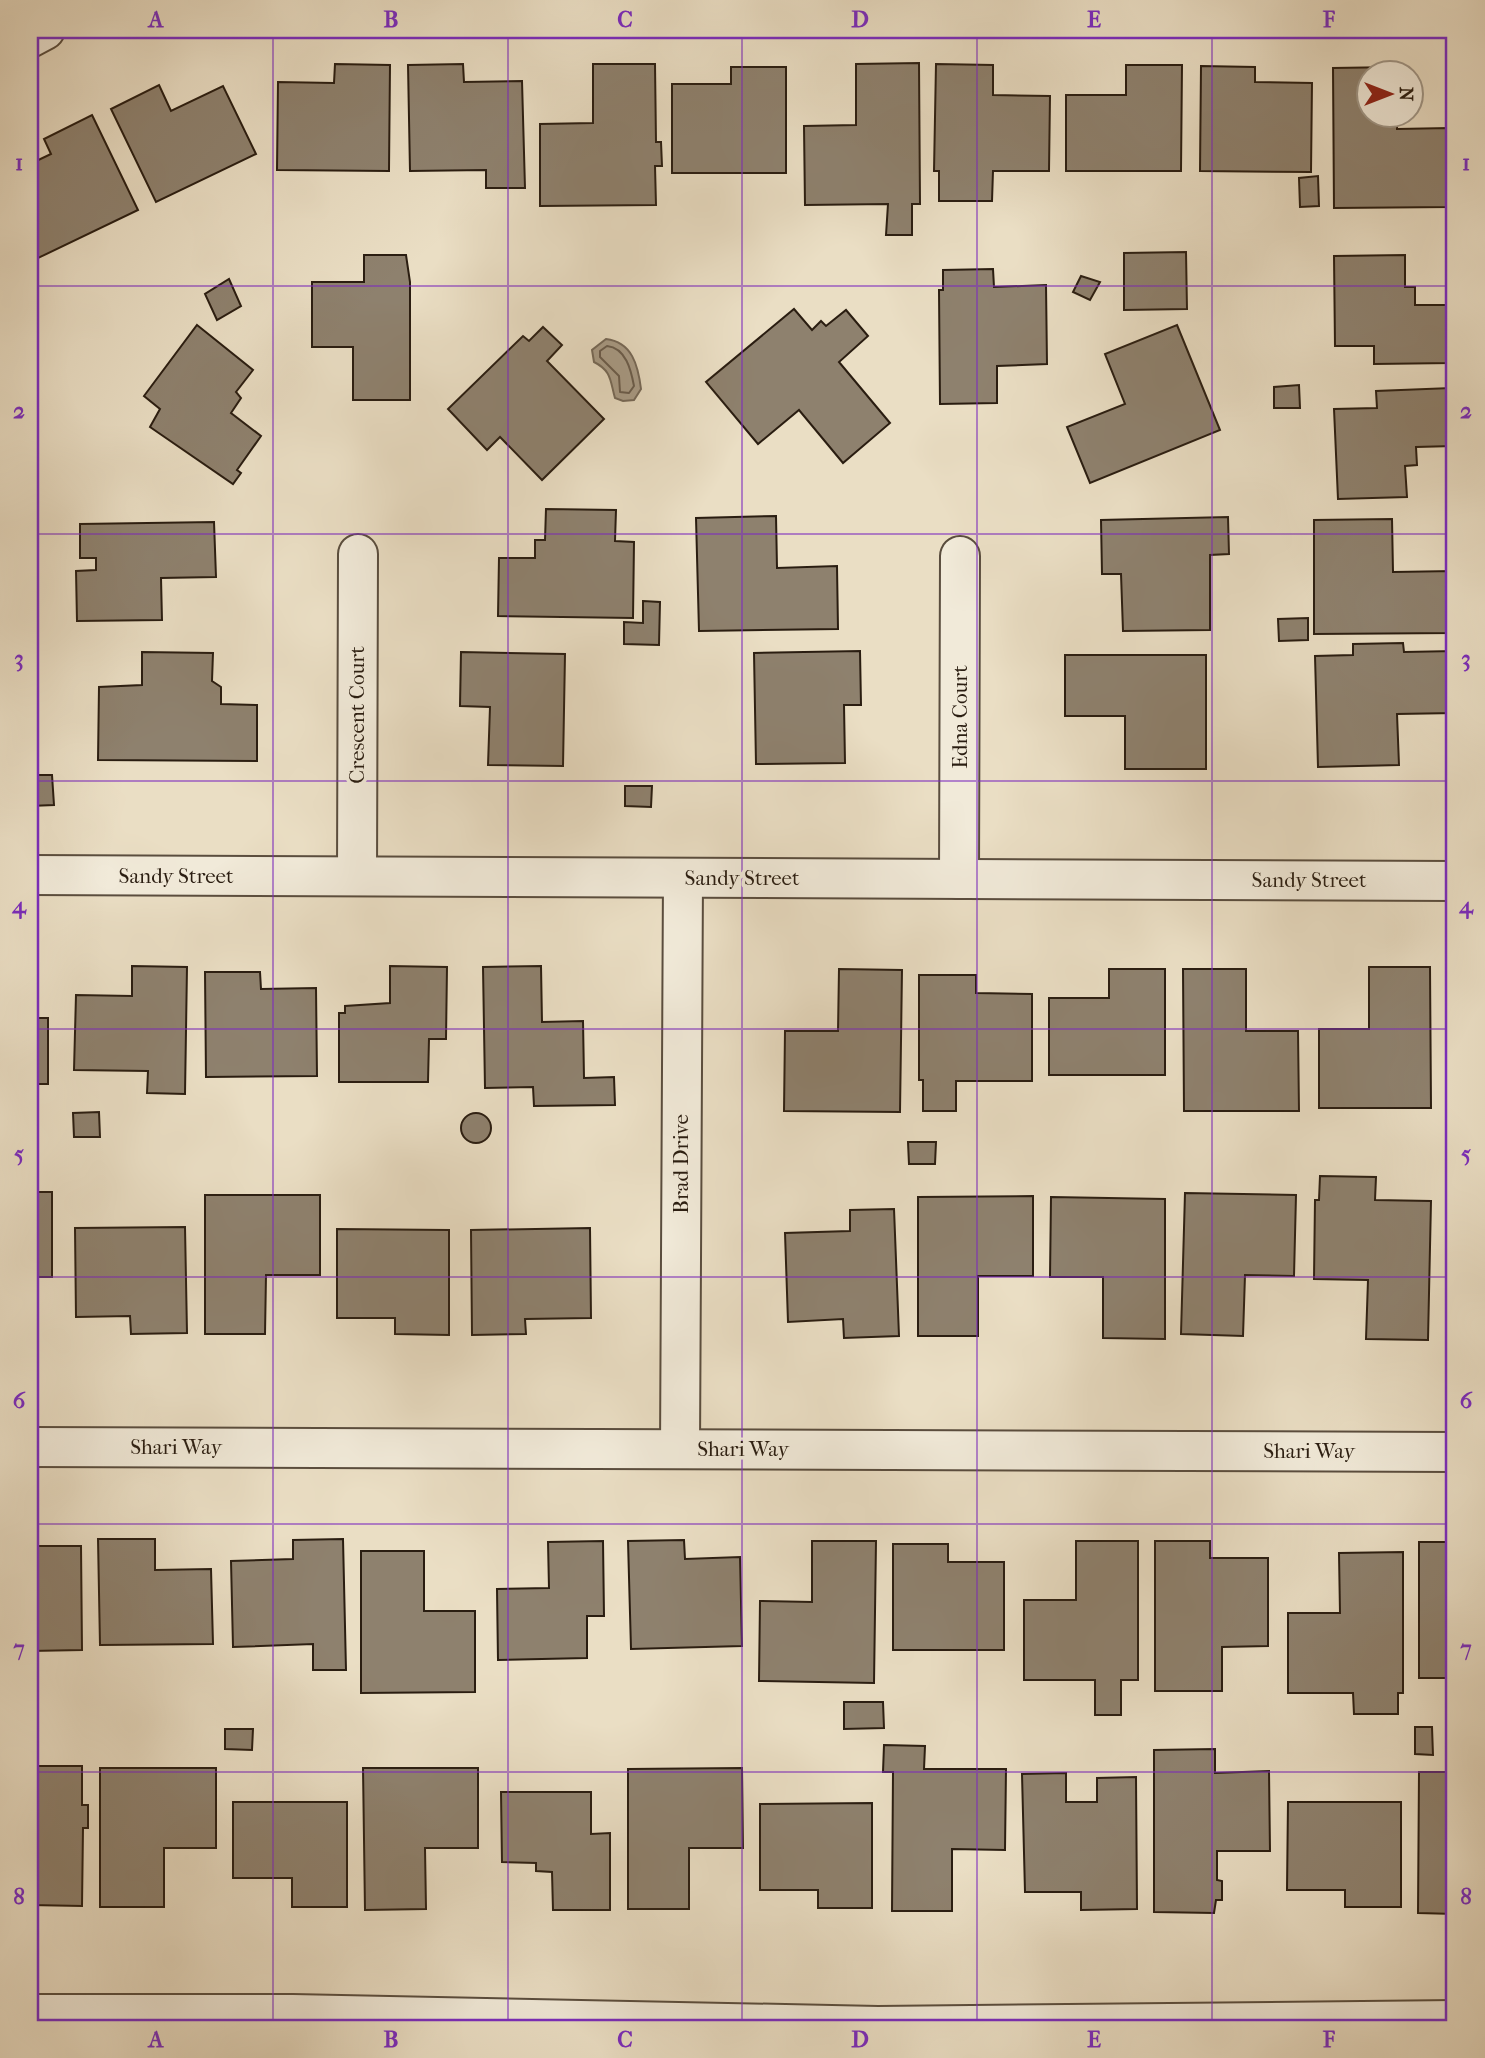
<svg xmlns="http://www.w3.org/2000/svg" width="1485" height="2058" font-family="'IM FELL French Canon',serif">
	<rect width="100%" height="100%" fill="#eadec4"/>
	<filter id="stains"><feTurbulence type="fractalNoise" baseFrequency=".00286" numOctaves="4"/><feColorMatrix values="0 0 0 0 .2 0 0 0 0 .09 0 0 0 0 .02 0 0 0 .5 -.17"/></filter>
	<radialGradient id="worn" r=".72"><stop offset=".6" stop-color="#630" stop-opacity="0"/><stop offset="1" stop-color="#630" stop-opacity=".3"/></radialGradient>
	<path fill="#a99c87" stroke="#766958" stroke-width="2" d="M606,339C632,342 638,365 641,389L634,400L623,401L615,398C610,381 612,371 594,362L592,350Z"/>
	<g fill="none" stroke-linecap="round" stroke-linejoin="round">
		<path stroke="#6a5c4c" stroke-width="2" d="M607,346C626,348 631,370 634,386L629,393L620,392L619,376L600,357V351Z"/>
	</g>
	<g fill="#8e816e" stroke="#2a1d11" stroke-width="2">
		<polygon points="919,63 920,204 912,204 912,235 886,235 888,204 805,205 804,126 856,125 856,64"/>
		<polygon points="335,64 390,65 389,171 277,170 278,82 334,83"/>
		<polygon points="463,64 464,82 522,81 525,188 486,188 486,170 410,171 408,65"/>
		<polygon points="593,64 655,64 656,142 661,142 662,166 655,166 656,205 540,206 540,124 593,123"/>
		<polygon points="936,64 993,65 993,95 1050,96 1049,171 993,171 992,201 939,201 939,171 934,171"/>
		<polygon points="1126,65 1182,65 1181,171 1066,171 1066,95 1126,95"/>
		<polygon points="1201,66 1255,67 1255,82 1312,83 1311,172 1200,171"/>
		<polygon points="731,67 786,67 786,173 672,173 672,84 731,84"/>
		<polygon points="1396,67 1396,74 1370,74 1370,116 1397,116 1397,129 1449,128 1451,207 1334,208 1333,68"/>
		<polygon points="159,85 171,111 223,86 256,154 156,202 111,109"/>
		<polygon points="92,115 138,210 36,259 30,245 30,164 51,154 44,139"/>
		<polygon points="1318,176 1319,206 1300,207 1299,178"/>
		<polygon points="1186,252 1187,309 1124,310 1124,253"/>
		<polygon points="364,255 406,255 410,282 410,400 353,400 353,347 312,347 312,282 364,282"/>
		<polygon points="1405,255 1405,287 1415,287 1415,305 1451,305 1452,363 1374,364 1374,346 1335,346 1334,256"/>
		<polygon points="993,269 994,287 1046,285 1047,364 997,366 997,403 940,404 939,290 943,290 943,270"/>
		<polygon points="1081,276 1100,282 1090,300 1073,292"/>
		<polygon points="229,279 241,306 217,320 205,294"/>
		<polygon points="794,309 812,330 821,321 826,326 846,310 868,336 839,362 890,423 843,463 799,410 758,444 706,382"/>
		<polygon points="197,325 253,370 236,392 241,398 231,413 261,436 237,470 241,473 233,484 150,427 160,409 144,396"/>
		<polygon points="1177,325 1220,430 1090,483 1067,427 1125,404 1105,354"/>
		<polygon points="543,327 562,345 547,361 604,419 542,480 500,437 487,450 448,409 523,336 529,341"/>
		<polygon points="1299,385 1300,408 1274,408 1274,387"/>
		<polygon points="1451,388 1453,446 1416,447 1417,465 1405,466 1407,497 1338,499 1334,409 1377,408 1376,391"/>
		<polygon points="546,509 616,510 615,541 634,542 633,618 498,616 499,558 535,558 535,540 545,540"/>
		<polygon points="776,516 777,568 837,566 838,629 699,631 696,518"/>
		<polygon points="1228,517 1229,554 1210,555 1210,630 1123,631 1121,574 1102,574 1101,520"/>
		<polygon points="1392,519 1393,572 1454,571 1455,633 1314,634 1314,520"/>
		<polygon points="214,522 216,577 161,578 162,620 77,621 76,571 96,570 96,558 80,558 80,524"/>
		<polygon points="643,601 660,602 659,645 624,644 624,622 643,623"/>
		<polygon points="1308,618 1308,640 1279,641 1278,619"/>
		<polygon points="1403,643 1404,652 1455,651 1455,713 1397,714 1399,765 1318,767 1315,656 1353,655 1353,644"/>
		<polygon points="860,651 861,705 844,705 845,763 756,764 754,653"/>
		<polygon points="142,652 213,653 212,681 221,687 221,704 257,705 257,761 98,760 99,687 142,685"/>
		<polygon points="461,652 565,654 563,766 488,765 490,707 460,706"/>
		<polygon points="1065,655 1206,655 1206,769 1125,769 1125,716 1065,716"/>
		<polygon points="30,775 52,775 54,805 30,806"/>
		<polygon points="625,786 652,786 651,807 625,806"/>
		<polygon points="132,966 187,967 185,1094 147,1093 148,1071 74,1070 76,995 132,996"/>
		<polygon points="390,966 447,967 446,1039 429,1039 428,1082 339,1082 339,1013 345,1013 345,1006 390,1003"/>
		<polygon points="541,966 542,1022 583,1021 584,1078 614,1077 615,1105 534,1106 533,1087 485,1088 483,967"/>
		<polygon points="1369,967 1430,967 1431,1108 1319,1108 1319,1029 1369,1029"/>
		<polygon points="839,969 902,970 900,1112 784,1111 785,1031 838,1031"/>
		<polygon points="1109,969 1165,969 1165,1075 1049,1075 1049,998 1109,998"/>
		<polygon points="1183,969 1246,969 1246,1031 1298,1031 1299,1111 1184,1111"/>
		<polygon points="205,972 260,972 261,989 316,988 317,1076 206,1077"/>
		<polygon points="919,975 976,975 976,993 1032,994 1032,1081 956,1081 956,1111 923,1111 923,1080 919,1080"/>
		<rect x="30" y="1018" width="18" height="66"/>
		<polygon points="99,1112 100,1137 74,1137 73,1113"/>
		<circle cx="476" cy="1128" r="15"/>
		<polygon points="908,1142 936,1142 935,1164 909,1164"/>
		<polygon points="1320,1176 1376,1177 1375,1200 1431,1201 1428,1340 1366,1339 1368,1280 1314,1279 1315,1200 1319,1200"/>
		<rect x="30" y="1192" width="22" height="85"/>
		<polygon points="1185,1193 1296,1195 1294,1276 1245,1275 1243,1336 1181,1334"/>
		<polygon points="205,1195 320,1195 320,1275 266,1275 265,1334 205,1334"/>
		<polygon points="1033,1196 1033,1276 978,1276 978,1336 918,1336 918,1197"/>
		<polygon points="1051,1197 1165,1199 1165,1339 1103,1338 1103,1277 1050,1277"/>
		<polygon points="894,1209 899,1336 844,1338 843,1319 788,1322 785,1233 850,1231 850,1210"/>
		<polygon points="185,1227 187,1333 131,1334 130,1316 76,1317 75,1228"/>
		<polygon points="590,1228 591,1318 525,1319 526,1334 472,1335 471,1230"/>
		<polygon points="337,1229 449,1230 449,1335 395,1334 395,1318 337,1318"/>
		<polygon points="1455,1263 1455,1342 1451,1342 1449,1264"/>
		<polygon points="98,1539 155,1539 155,1570 211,1569 213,1644 100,1645"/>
		<polygon points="343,1539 346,1670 313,1670 313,1644 233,1647 231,1561 293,1559 293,1540"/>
		<polygon points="684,1540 685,1559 740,1557 742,1646 631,1649 628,1541"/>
		<polygon points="603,1541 604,1616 587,1616 587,1658 498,1660 497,1589 549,1588 548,1542"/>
		<polygon points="812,1541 876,1541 874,1683 759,1681 760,1601 812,1602"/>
		<polygon points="1076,1541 1138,1541 1138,1680 1121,1680 1121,1715 1095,1715 1095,1680 1024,1680 1024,1600 1076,1600"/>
		<polygon points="1155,1541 1210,1541 1210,1558 1268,1558 1268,1646 1222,1647 1222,1691 1155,1691"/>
		<rect x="1419" y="1542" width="36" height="136"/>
		<polygon points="893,1544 948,1544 948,1562 1004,1562 1004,1650 893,1650"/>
		<polygon points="30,1546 81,1546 82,1650 30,1651"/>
		<polygon points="361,1551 424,1551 424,1611 475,1611 475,1692 361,1693"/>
		<polygon points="1403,1552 1403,1693 1398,1693 1398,1714 1354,1714 1353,1693 1288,1693 1288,1613 1340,1613 1339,1553"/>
		<polygon points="844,1702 883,1702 884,1728 844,1729"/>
		<polygon points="1415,1727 1432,1727 1433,1755 1415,1754"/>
		<polygon points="225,1729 253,1729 252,1750 225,1749"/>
		<polygon points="884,1745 925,1746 924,1769 1006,1769 1005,1850 952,1849 952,1911 892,1911 893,1772 883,1772"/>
		<polygon points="1215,1749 1215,1773 1269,1771 1270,1851 1217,1851 1217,1880 1222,1881 1222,1900 1216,1900 1214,1913 1154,1912 1154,1750"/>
		<polygon points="30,1766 82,1766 82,1805 88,1805 88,1828 83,1828 82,1906 30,1905"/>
		<polygon points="100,1768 216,1768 216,1848 164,1848 164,1907 100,1907"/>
		<polygon points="363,1768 478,1768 478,1848 425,1848 426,1909 365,1910"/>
		<polygon points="742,1768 743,1848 689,1848 689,1909 628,1909 628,1769"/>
		<polygon points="1419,1772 1455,1772 1455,1914 1418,1913"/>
		<polygon points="1066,1773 1066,1802 1097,1802 1097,1778 1136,1777 1137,1909 1081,1910 1081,1892 1025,1892 1022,1774"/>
		<polygon points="501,1792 591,1792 591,1834 610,1833 610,1910 553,1910 552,1872 536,1871 536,1863 502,1862"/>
		<polygon points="233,1802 347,1802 347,1907 292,1907 292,1878 233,1878"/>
		<polygon points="1288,1802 1401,1802 1401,1907 1345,1907 1345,1890 1287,1890"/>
		<polygon points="872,1803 872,1908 818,1908 818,1890 760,1890 760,1804"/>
	</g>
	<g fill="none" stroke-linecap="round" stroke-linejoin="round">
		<defs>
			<g id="minor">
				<polyline points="30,38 45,30"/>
				<polyline points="30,875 1455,881"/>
				<polyline points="357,876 358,554"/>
				<polyline points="959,879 960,556"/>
				<polyline points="30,1447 1455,1452"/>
				<polyline points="680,1449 683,878"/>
				<polyline points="30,2014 293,2014 878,2026 1455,2020"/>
			</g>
		</defs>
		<use href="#minor" stroke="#5a4d3e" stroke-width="42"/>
		<use href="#minor" stroke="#f1ead9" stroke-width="38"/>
	</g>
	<path fill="none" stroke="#7b2cbf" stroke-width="2" stroke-opacity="0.55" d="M273,30V2028M508,30V2028M742,30V2028M977,30V2028M1212,30V2028M30,286H1455M30,534H1455M30,781H1455M30,1029H1455M30,1277H1455M30,1524H1455M30,1772H1455"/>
	<g text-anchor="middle" stroke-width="7" stroke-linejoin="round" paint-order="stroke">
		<g font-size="21" fill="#2a1d11" stroke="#f1ead9">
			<text transform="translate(357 715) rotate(-90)" y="7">Crescent Court</text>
			<text transform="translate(960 717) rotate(-90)" y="7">Edna Court</text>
			<text x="176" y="883">Sandy Street</text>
			<text x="742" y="885">Sandy Street</text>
			<text x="1309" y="887">Sandy Street</text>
			<text transform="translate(681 1164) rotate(-90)" y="7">Brad Drive</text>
			<text x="176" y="1454">Shari Way</text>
			<text x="743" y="1456">Shari Way</text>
			<text x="1309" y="1458">Shari Way</text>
		</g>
	</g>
	<rect width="1485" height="2058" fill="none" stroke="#eadec4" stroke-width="77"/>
	<g transform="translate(1390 94) rotate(90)"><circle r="33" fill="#f1ead9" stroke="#a19889" stroke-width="2"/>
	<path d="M0-5L12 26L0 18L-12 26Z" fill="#8f2418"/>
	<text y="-10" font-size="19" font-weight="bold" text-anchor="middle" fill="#2a1d11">N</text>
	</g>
	<rect x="38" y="38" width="1408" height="1982" fill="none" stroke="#7b2cbf" stroke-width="2.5"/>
	<g font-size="23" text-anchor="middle" font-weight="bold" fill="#7b2cbf">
		<text x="156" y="27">A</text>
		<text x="391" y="27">B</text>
		<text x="625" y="27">C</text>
		<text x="860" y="27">D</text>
		<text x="1094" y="27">E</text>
		<text x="1329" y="27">F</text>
		<text x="19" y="170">1</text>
		<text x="1466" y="170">1</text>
		<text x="19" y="418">2</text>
		<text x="1466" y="418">2</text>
		<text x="19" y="666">3</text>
		<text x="1466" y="666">3</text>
		<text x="19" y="913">4</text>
		<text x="1466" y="913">4</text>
		<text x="19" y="1161">5</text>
		<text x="1466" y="1161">5</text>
		<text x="19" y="1408">6</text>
		<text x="1466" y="1408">6</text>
		<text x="19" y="1656">7</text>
		<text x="1466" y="1656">7</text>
		<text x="19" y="1904">8</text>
		<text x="1466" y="1904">8</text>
		<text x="156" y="2047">A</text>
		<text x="391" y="2047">B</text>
		<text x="625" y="2047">C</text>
		<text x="860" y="2047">D</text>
		<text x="1094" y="2047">E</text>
		<text x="1329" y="2047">F</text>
	</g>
	<rect width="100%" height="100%" filter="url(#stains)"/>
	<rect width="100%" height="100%" fill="url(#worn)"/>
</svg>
